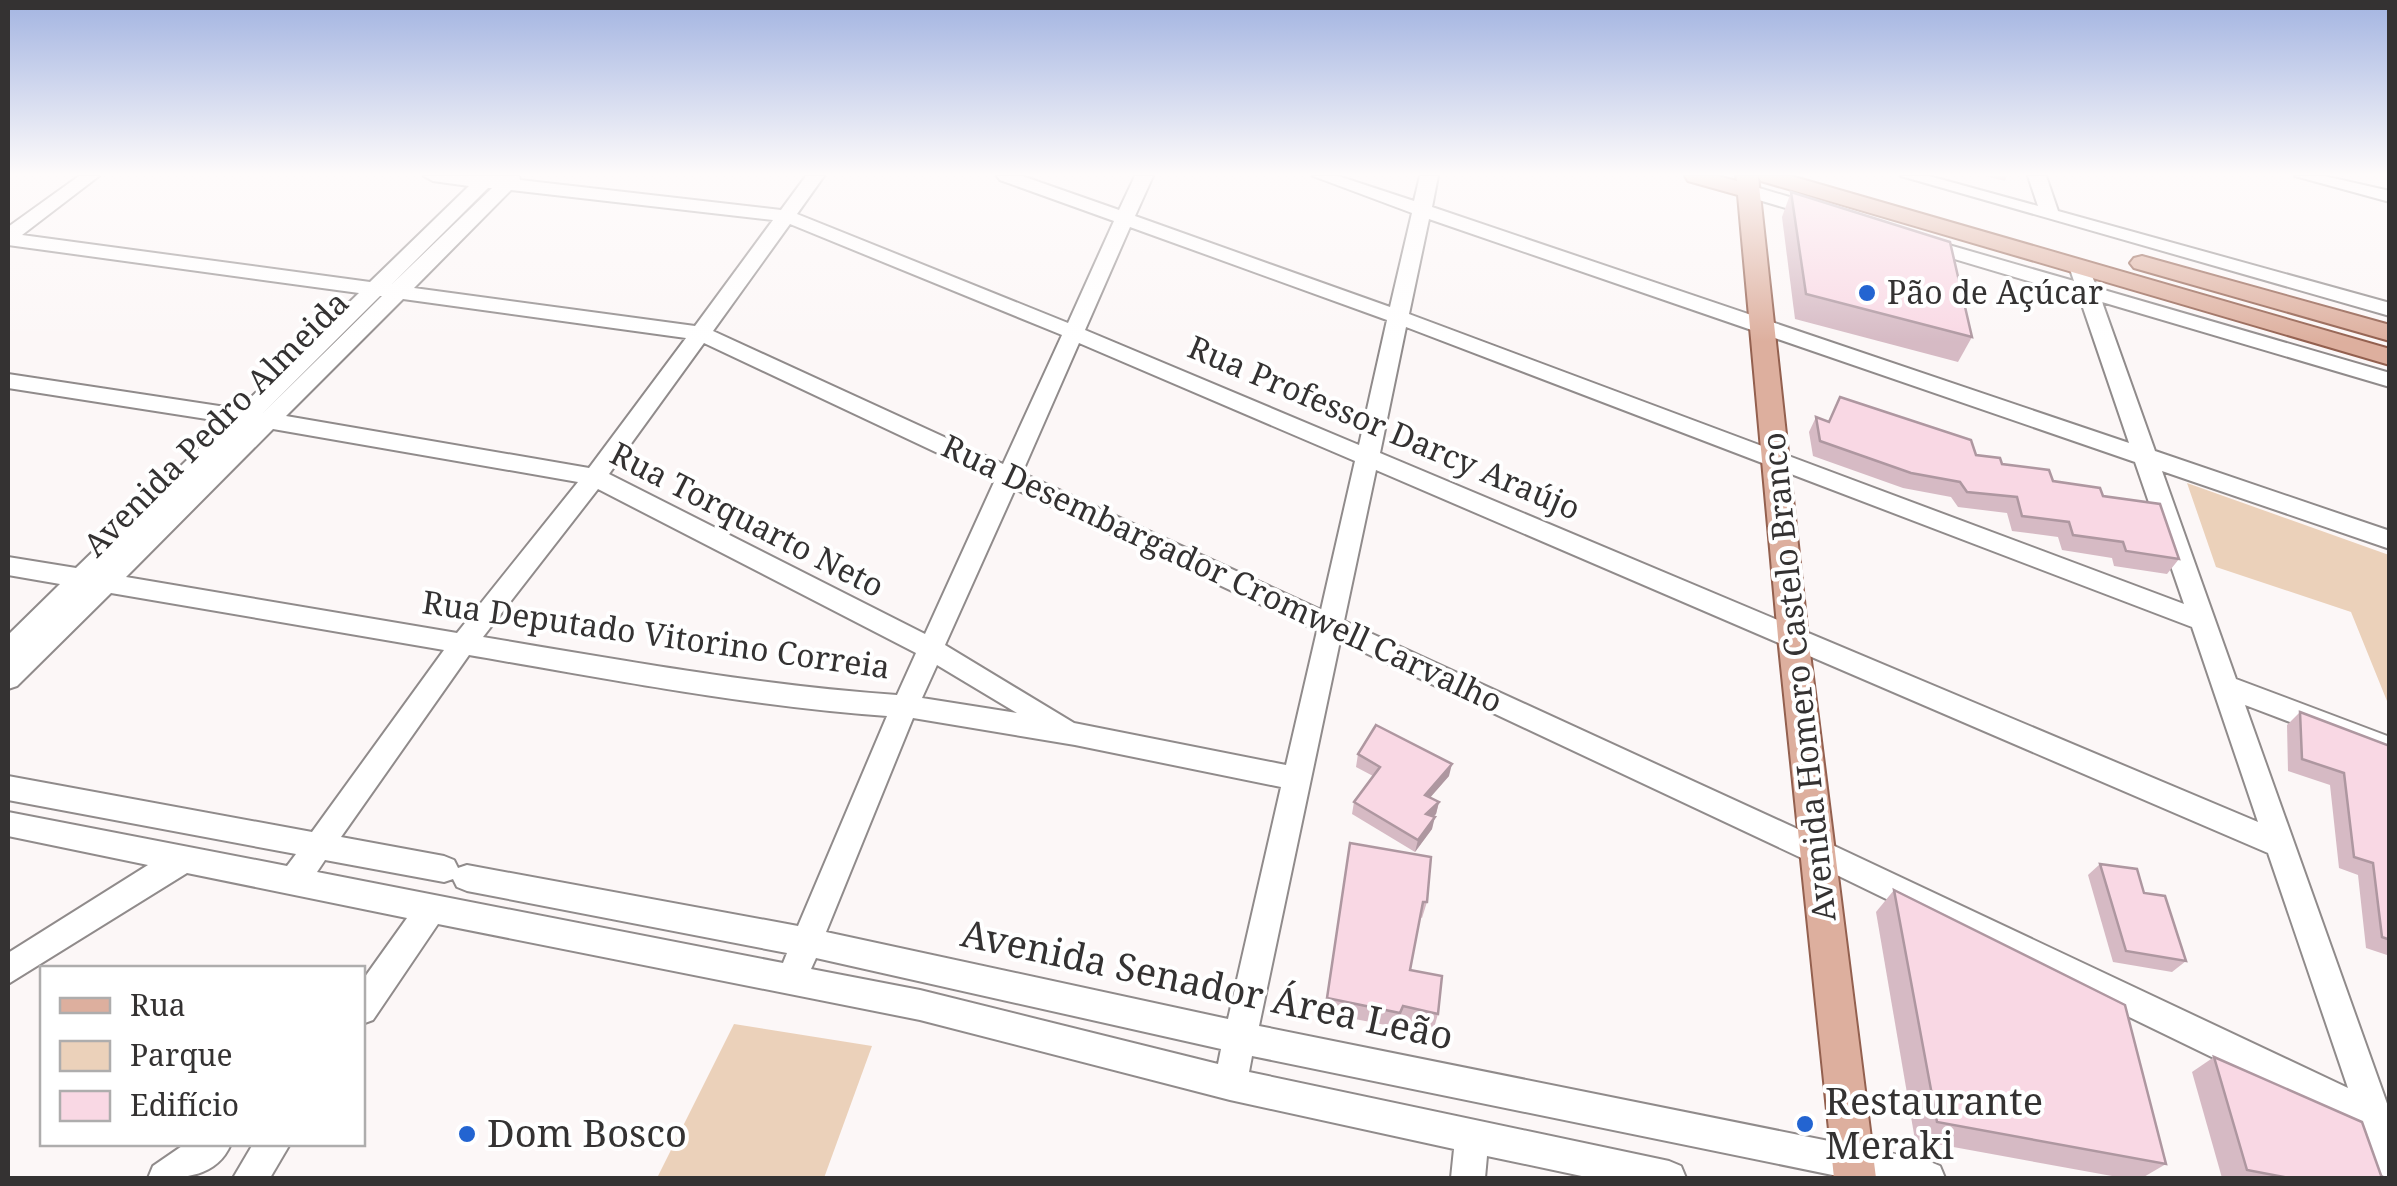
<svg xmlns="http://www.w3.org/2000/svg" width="2397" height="1186" font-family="'Noto Serif',serif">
	<rect width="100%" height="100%" fill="#fcf7f7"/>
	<g fill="#ebd1ba">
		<polygon points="2187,483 2389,555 2389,706 2351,612 2216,567"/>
		<polygon points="734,1024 872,1046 824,1178 657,1178"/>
	</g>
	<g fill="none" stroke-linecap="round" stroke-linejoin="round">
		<defs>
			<g id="minor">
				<path d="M79,176H99L22,235L370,282L469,186L433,181L424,176H519L520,180L781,210L806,176H824L797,214L1068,323L1114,221L1000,180L997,176H1022L1119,210L1135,176H1153L1135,216L1390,307L1412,213L1313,176H1338L1414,201L1420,176H1438L1432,207L2129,443L2079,296L1914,247V239H1928L2074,281L2069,266L2079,260L2086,262L2097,288L2390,373V387L2102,302L2155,451L2390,531V549L2162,471L2236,679L2390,737V760L2245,705L2390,1112V1178L2378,1174L2362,1130L1808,861L1340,641L1259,1026L1928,1161L1940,1166L1945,1178H1847L1252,1056L1249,1072L1669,1161L1681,1166L1686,1178H1591L1487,1156L1485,1178H1451L1454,1149L1230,1100L920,1020L438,924L373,1020L362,1024V981L407,918L187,873L8,984V953L148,865L8,836V812L287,866L296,854L8,800V776L312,832L444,650L111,593L17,686L8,689V635L60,584L8,575V557L76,568L226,422L8,388V374L239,409L359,293L8,245V227ZM488,188H492L391,285ZM511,190L773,220L695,326L414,288ZM1429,219L2135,462L2184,604L1409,314ZM790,224L1062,335L1003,464L713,331ZM1130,227L1387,320L1359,445L1085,330ZM380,296H382L263,413ZM403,299L686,338L589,468L286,416ZM1406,327L2192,627L2258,822L1380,453ZM704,343L995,480L925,634L609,474ZM1079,343L1355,461L1321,610L1022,473ZM273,429L578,482L457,633L126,577ZM1376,470L2268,853L2348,1088L1828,843L1344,621ZM598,489L916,653L897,695C757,685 620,660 483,637ZM1015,489L1317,631L1286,765L1074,723L945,645ZM469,655C608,679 747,706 887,716L798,926L467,865L458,868L454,860L444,856L341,837ZM937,665L1017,713L922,698ZM913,718L1075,745L1281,787L1228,1019L826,932ZM325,860L444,882L453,879L457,887L467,891L787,953L783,963L317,872ZM816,958L1221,1049L1218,1064L920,990L811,969Z"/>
				<polygon points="1901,176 1929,176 2038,206 2028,176 2046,176 2058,211 2390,303 2390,316"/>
				<polygon points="2295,176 2324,176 2390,191 2390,202"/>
				<polygon points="1749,185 1823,207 1825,211 1816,217 1742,195 1740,191"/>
				<path d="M185,1144H231C216,1179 181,1178 148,1178L153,1166Z"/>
				<polygon points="253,1144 290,1144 270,1178 233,1178"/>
			</g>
			<g id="major">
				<polygon points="1685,176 1718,176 1737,181 1736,176 1758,176 1808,637 1876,1178 1834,1178 1778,637 1738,195 1688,181"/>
				<polygon points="1758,176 1791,176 2390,349 2390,365 1761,181"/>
				<polygon points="2142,256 2390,325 2390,341 2134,268 2130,263 2134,258"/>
			</g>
		</defs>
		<use href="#minor" stroke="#908b8b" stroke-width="4"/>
		<use href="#major" stroke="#93604f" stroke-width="4"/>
		<use href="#minor" fill="#fff" fill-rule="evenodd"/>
		<use href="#major" fill="#ddaf9e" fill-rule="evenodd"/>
	</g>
	<g fill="#d6bac4">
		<polygon points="1985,176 2007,176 2005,181"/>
		<polygon points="1791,192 1972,337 1958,362 1795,319 1782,217"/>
		<polygon points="1816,417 1829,422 1976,455 2103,496 2179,559 2167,574 2114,566 2112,558 2062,550 2058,537 2012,531 2007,513 1958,507 1951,497 1903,488 1813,456 1809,432"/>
		<polygon points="2300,712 2390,746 2390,956 2366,948 2358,875 2339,868 2330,785 2288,771 2287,725"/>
		<polygon points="1358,754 1449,776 1430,797 1439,802 1436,814 1433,817 1432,829 1415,852 1352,814 1354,802 1373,776 1356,767"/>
		<polygon points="1350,843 1427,902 1422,918 1420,917 1410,970 1438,1014 1434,1028 1399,1020 1396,1027 1324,1013"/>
		<polygon points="2100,864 2144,893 2186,961 2172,972 2113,962 2088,875"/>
		<polygon points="1894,890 2166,1164 2142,1178 2123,1178 1915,1140 1876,912"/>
		<polygon points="2214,1057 2382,1178 2222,1178 2192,1072"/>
	</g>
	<g fill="#ae97a0">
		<polygon points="1452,764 1449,776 1422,807 1425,795"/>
		<polygon points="1439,802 1436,814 1423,826 1426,814"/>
		<polygon points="1435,817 1432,829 1415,852 1418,840"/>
	</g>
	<g fill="#f9d8e4" stroke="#ae97a0" stroke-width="2.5">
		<polygon points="1791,192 1950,242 1972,337 1806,294"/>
		<polygon points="1840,397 1971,440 1976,455 2000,458 2002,464 2049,470 2053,481 2100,488 2103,496 2160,504 2179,559 2126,551 2123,542 2073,535 2069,522 2022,516 2017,497 1967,492 1960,482 1911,473 1820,441 1816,417 1829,422"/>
		<polygon points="2300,712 2390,746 2390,940 2382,937 2373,863 2354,857 2344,773 2302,759"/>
		<polygon points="1376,725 1452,764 1425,795 1439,802 1426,814 1435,817 1418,840 1354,802 1380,767 1358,754"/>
		<polygon points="1350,843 1431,857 1427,902 1423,902 1410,970 1442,976 1438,1014 1403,1006 1400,1013 1327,998"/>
		<polygon points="2100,864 2137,869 2144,893 2165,896 2186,961 2126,951"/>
		<polygon points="1894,890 2125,1005 2166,1164 1937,1122"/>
		<polygon points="2214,1057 2362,1122 2382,1178 2289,1178 2247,1170"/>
	</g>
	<linearGradient id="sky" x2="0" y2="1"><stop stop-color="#a3b4e1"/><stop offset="0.51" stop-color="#fefbfb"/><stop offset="1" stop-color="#fefbfb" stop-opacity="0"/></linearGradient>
	<rect width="2397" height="342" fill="url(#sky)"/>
	<g fill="#2364d1" stroke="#fff" stroke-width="4">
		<circle cx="1867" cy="293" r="10"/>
		<circle cx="1805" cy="1124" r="10"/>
		<circle cx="467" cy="1134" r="10"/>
	</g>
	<g text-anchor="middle" stroke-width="8" stroke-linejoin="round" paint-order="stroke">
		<g font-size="32" fill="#343232" stroke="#fff" text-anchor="start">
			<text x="1887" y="304">Pão de Açúcar</text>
		</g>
		<g font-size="32" fill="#343232" stroke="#fff">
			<text transform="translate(216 424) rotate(-45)" y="11">Avenida Pedro Almeida</text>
			<text transform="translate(1384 428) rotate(23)" y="11">Rua Professor Darcy Araújo</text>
			<text transform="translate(747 520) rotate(27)" y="11">Rua Torquarto Neto</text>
			<text transform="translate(1222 574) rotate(25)" y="11">Rua Desembargador Cromwell Carvalho</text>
			<text transform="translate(656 635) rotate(8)" y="11">Rua Deputado Vitorino Correia</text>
			<text transform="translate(1799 677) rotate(-96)" y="11">Avenida Homero Castelo Branco</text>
		</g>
		<g font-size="38" fill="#343232" stroke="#fff">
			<text transform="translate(1207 985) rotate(12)" y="13">Avenida Senador Área Leão</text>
		</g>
		<g font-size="38" fill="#343232" stroke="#fff" text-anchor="start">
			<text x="1825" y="1115">Restaurante<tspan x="1825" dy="44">Meraki</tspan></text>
			<text x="487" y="1147">Dom Bosco</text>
		</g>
	</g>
	<rect width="2397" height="1186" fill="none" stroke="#343232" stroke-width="20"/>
	<rect x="40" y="966" width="325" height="180" fill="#ffffff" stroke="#aeadad" stroke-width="2.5"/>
	<rect x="60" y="998" width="50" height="15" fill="#ddaf9e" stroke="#aeadad" stroke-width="2.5"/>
	<text x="130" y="1016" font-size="30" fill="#343232">Rua</text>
	<rect x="60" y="1041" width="50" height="30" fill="#ebd1ba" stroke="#aeadad" stroke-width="2.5"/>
	<text x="130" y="1066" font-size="30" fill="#343232">Parque</text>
	<rect x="60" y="1091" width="50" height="30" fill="#f9d8e4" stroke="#aeadad" stroke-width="2.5"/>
	<text x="130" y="1116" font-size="30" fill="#343232">Edifício</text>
</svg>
